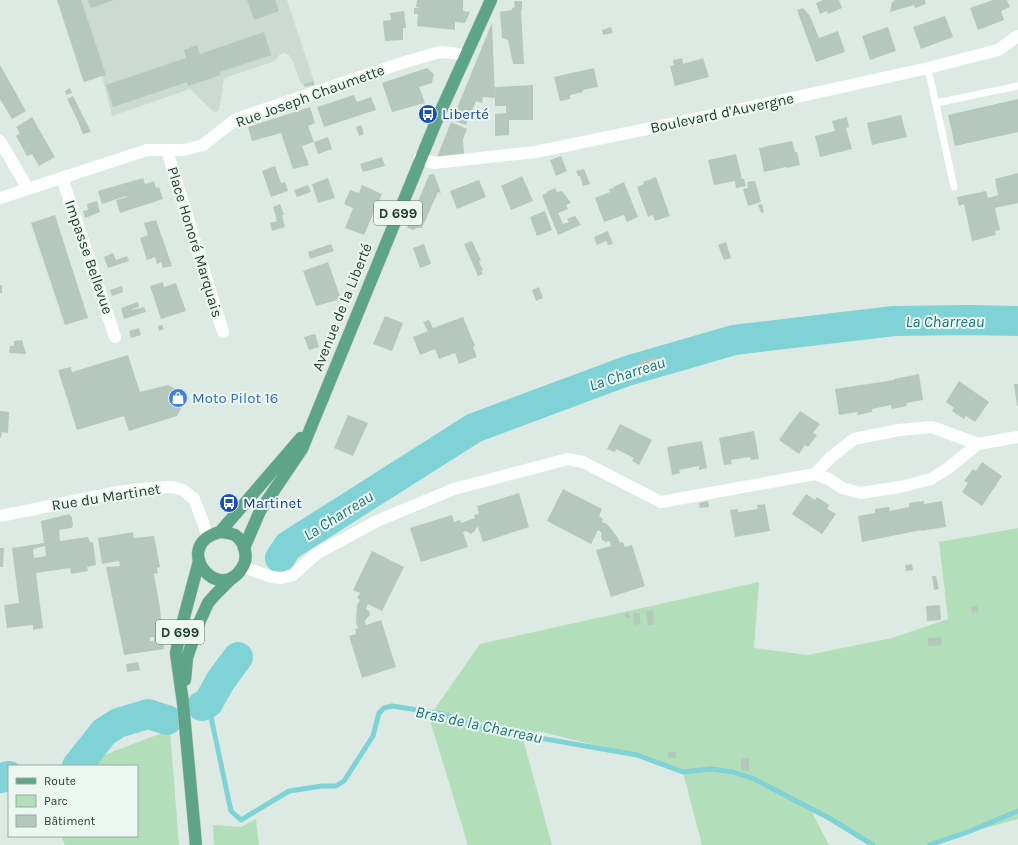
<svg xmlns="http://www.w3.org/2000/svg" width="1018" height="845" font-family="Karla,sans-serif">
	<rect width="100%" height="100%" fill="#ddeae3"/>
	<polygon fill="#cbdad2" points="57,0 287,0 314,81 301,84 293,62 289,55 284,53 279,55 275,61 224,78 219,110 215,113 190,89 112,116 102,76 83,81"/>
	<g fill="#b3deba">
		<polygon points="1018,528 1018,819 923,845 868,845 810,808 829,845 702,845 683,772 627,753 538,731 523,739 552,845 468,845 429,717 480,644 759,582 754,648 808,655 892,638 948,619 939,542"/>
		<polygon points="170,730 179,845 65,845 61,836 137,836 137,766 75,766"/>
		<polygon points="256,819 259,845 214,845 213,825 241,827"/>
	</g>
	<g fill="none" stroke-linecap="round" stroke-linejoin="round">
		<g stroke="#7fd2d5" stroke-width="5">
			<polyline points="208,703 231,811 241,820 289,791 322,786 336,786 344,781 373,736 379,713 384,708 392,706 443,714 482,728 637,755 683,772 711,769 733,772 754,779 829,818 873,845"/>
			<polyline points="929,845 968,832 1018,811"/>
		</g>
		<g stroke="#7fd2d5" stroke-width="30">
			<polyline points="280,558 288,546 474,428 627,371 734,340 894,321 968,320 1018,321"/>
			<polyline points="202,706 208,703 221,680 238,657"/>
			<polyline points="77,766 104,732 118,723 148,714 167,720"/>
			<polyline points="0,778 9,776"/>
		</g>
	</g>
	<g fill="#b5c8be" fill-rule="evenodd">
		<polygon points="57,0 81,0 106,75 84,82"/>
		<polygon points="88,0 114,0 91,8"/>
		<polygon points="247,0 275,0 279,11 254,20"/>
		<polygon points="417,0 463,0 463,11 470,12 465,23 455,22 455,30 417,26 418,14 414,14 414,8 420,8 416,7"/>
		<polygon points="823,0 839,0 842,8 828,14 827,11 820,14 816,3"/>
		<polygon points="894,0 925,0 926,4 915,8 914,5 890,12 892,2 894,1"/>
		<polygon points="993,0 1007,0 1010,7 1001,11 1004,20 978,30 970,8"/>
		<polygon points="514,1 522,1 522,10 521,10 524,64 513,64 508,40 502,38 500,12 512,10 512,8 515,7"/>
		<polygon points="803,8 810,16 819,38 838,31 845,52 816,62 797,10"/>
		<polygon points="404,11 406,28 403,28 403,40 385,41 383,21 391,20 390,13"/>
		<polygon points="945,16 953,37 921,49 913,27"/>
		<polygon points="492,23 495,98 483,97 482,103 476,101 466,125 452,120"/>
		<polygon points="611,27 613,33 603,35 602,30"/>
		<polygon points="888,27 896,51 870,60 862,36"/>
		<polygon points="264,32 271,55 220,72 221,75 188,86 187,82 113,107 106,85 186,58 184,50 197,45 200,54"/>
		<polygon points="682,58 683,64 703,58 709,77 675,86 670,66 674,65 673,60"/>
		<polygon points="0,65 26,111 12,119 0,99"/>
		<polygon points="427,68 434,74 432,83 419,87 425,103 392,112 382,83"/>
		<polygon points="594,68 598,87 583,90 583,92 570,95 570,99 560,101 554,77"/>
		<polygon points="314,81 314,85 305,87 303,84"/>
		<polygon points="533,85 533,120 509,120 509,135 495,136 495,114 506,113 506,106 495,106 495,87"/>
		<polygon points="70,88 72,93 66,95 65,91"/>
		<polygon points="354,95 357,102 371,97 376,110 324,127 317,107"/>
		<polygon points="73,96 91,132 83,134 77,119 67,99"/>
		<polygon points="1018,99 1018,132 955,146 948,115"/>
		<polygon points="310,107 315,123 308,126 314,142 302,146 309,165 293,169 281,133 252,141 248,127"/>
		<polygon points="901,115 907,137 872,145 867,123"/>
		<polygon points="32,117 55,157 39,166 32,154 27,156 16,136 20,133 16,127"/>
		<polygon points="847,117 849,127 846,128 852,149 820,157 815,136 835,131 832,121"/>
		<polygon points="451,122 467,129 463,139 464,154 437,157"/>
		<polygon points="361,125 364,134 359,136 356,127"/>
		<polygon points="328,137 332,149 318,154 314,142"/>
		<polygon points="792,141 795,152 797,152 800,165 787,168 786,167 764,172 759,148"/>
		<polygon points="736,154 742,179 744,179 746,186 736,188 735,181 714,185 708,160"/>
		<polygon points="561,156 567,171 556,176 550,160"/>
		<polygon points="382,157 385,166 363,172 360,164"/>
		<polygon points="275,166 281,183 285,182 288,191 271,197 262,171"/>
		<polygon points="584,169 590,184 583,186 580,176 578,176 576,171"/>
		<polygon points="1018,173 1018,203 995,208 1000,230 995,231 996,235 972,241 964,204 959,206 957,197 986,191 988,198 998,195 995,179"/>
		<polygon points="434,174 441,193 438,192 422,228 416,228 414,230 407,228 429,175"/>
		<polygon points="522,176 533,201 511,210 501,186"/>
		<polygon points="656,177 670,216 655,221 653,215 648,217 637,187 644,184 643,182"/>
		<polygon points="143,178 145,184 154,181 156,188 159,187 163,199 120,213 116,200 127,197 126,196 102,204 98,191"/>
		<polygon points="328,178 335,198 318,203 312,184"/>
		<polygon points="479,180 486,197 457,209 450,191"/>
		<polygon points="755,181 761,202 748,206 743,189 748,188 747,182"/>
		<polygon points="624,182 638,217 627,222 624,215 604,222 595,198 610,192 609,189 614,188 613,187"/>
		<polygon points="308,185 311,192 297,197 294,190"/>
		<polygon points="362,185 382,194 364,235 345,228 353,208 344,204 350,190 359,193"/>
		<polygon points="555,188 557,192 562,191 571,203 566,205 568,209 558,213 563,224 569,222 567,219 575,216 581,225 558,235 542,195 547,193 546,192"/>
		<polygon points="97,201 100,212 85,218 83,211 88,210 87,204"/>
		<polygon points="280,204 284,215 282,215 285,227 272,231 270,223 277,221 273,207"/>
		<polygon points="762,204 764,212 761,213 758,205"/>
		<polygon points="545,211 552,230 537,236 530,217"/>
		<polygon points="55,215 88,318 65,325 31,223"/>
		<polygon points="156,220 172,266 163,268 161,262 157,264 155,257 147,260 140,238 148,235 144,223"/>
		<polygon points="608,231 613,244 608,245 606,241 597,245 594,237"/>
		<polygon points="472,241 481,260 479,261 483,270 481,271 483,274 478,276 464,244"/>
		<polygon points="726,242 731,258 724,260 718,245"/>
		<polygon points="331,244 334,251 310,259 308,252"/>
		<polygon points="424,244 431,264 420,268 413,248"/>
		<polygon points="113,253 116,260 127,256 129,261 108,268 104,257"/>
		<polygon points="328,262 341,299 316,306 303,271"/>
		<polygon points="163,282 164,287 176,283 186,311 161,319 150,286"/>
		<rect x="0" y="285" width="2" height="8"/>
		<polygon points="122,286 123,292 112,296 110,290"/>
		<polygon points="539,287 543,298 536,301 532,290"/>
		<polygon points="138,302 139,307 132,309 132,310 144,307 146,312 124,319 121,308"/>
		<polygon points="385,316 403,323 392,351 373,344"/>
		<polygon points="463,317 475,346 473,347 477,357 459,364 455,353 439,359 435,349 420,355 413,337 428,331 423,322 429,320 433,328"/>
		<polygon points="162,325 164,329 159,331 158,326"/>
		<polygon points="139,328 141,335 131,338 129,331"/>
		<polygon points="315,334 319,347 309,350 304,337"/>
		<polygon points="22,340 26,354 9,353 10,346 14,346 14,341"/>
		<polygon points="128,355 140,392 168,385 188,396 177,416 129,431 124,416 77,430 58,370 71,367 72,372"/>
		<polygon points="656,356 658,360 640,367 638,362"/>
		<polygon points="919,374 923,400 906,403 907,406 892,409 891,405 872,409 872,412 858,415 857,412 839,415 835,389 894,380 894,379"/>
		<polygon points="959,381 989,402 975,422 966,416 964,419 952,411 954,408 946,402"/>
		<polygon points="1014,384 1018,384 1018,406 1017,406"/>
		<polygon points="0,411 9,412 8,433 2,432 1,438 0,438"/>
		<polygon points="800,411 820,424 813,433 817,435 808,447 805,445 799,454 779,440"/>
		<polygon points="348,415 368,423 353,456 334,448"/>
		<polygon points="620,424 652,440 639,465 632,461 634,458 616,449 615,452 607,449"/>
		<polygon points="754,431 759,459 751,460 750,457 731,460 732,464 724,465 719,438"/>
		<polygon points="702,441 707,468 699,470 699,466 679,470 680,473 672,475 667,447"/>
		<polygon points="982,462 1002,476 982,506 962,492 968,483 964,481 973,469 976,471"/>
		<polygon points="563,489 602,509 599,516 603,519 602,522 607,524 618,538 620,543 623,542 625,547 632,545 645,586 611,597 596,550 611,546 610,542 609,541 606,542 602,540 601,536 602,533 598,530 591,544 547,521"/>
		<polygon points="519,493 529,527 483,542 478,527 476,528 475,531 471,534 466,531 463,532 468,547 421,562 410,528 452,515 454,522 460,520 461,523 475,518 474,515 479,514 477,506"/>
		<polygon points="806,494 815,500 817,497 829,505 827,509 836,514 822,534 792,514"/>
		<polygon points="708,501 709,507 700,508 699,503"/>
		<polygon points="924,501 924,504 942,501 946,527 921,531 921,530 862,542 858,516 875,513 875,509 889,507 890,511 909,507 909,503"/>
		<polygon points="765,504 770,531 735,537 730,510 738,509 738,512 758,509 757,505"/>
		<path d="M69,514L72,517L73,526L71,528L59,530L60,541L88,537L90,542H93L96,565L87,567L88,571L71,574L70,568L36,573L43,628L33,630V625L7,628L4,605L19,603L12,548L44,543L41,521ZM45,546L46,556L34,558L33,549Z"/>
		<path d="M133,532L134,538L154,536L160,567L157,568L158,573L154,574L160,608L164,649L124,655L106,567L120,566L119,561L102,564L98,538ZM150,637H154V641H150Z"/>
		<polygon points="0,548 4,548 3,567 0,567"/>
		<polygon points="372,551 404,567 382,611 368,604 366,609 369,611 370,615 366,619 365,622 366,625 381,620 396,667 362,678 349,636 356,634 355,629 358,628 356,622 357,605 360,600 357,598 360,593 353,590"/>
		<polygon points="912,564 913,570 906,571 905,565"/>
		<polygon points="932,576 936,576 939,589 934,590"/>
		<polygon points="940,605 941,620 927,621 926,606"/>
		<polygon points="977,606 978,612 972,613 971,607"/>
		<polygon points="653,610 654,625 648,625 646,611"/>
		<polygon points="627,612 631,617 627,619 624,615"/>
		<polygon points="633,613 640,613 640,624 634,625"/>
		<polygon points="941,637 942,645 928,646 928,638"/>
		<polygon points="138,662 140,670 127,672 126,664"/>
		<rect x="668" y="752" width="8" height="6"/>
		<polygon points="741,758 749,758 749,771 741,770"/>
	</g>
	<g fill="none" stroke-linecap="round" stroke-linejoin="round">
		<defs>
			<g id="primary">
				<path d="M220,532C225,532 230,533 235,535C245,542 249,558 242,568C218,606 170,545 220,532L301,438"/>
				<polyline points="244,548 260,511 302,449 438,117 491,0"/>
				<polyline points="185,680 187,658 198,625 208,603 214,596 233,577"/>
				<polyline points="196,845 183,703 176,653 179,636 199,561"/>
			</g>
		</defs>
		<use href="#primary" stroke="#bbc4c1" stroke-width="13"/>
		<g stroke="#fff" stroke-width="7">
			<polyline points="928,68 954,187"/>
			<polyline points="936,103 1018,86"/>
		</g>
		<g stroke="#fff" stroke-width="12">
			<polyline points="0,141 28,189"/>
			<polyline points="167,151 223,332"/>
			<polyline points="420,158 434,163 535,152 729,112 928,68 998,50 1018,36"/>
			<polyline points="62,178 115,337"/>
			<polyline points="0,198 147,150 183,150 203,145 236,119 405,62 440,52 454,53 465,56"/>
			<polyline points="815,474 829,479 842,488 861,493 900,487 931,479 947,469 978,444"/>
			<polyline points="243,567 272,577 281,578 293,575 316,554 377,521 454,489 568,459 583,462 661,502 815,474 831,457 854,439 899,430 932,427 978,444 1018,437"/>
		</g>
		<polyline stroke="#fff" stroke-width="12" points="0,516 118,492 151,488 172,487 183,490 194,499 203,522 207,537"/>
		<use href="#primary" stroke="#5da489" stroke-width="12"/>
	</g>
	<defs>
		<symbol id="bus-disc" viewBox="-11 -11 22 22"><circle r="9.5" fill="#1a4fb4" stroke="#edf7f1"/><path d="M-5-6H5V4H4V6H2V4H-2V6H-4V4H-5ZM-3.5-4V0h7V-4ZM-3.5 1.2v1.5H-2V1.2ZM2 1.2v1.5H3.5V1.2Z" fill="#fff"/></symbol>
		<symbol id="shop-disc" viewBox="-11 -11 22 22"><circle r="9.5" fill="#3f7fe0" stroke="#edf7f1"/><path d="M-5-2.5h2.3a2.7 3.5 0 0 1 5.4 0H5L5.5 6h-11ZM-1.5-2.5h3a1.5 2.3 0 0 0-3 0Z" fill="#fff"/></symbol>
	</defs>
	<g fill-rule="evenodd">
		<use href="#bus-disc" x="417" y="103" width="22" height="22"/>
		<use href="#shop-disc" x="167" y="387" width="22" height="22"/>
		<use href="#bus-disc" x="218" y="492" width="22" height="22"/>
	</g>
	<g text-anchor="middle" stroke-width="4" stroke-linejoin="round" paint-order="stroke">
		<g fill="#edf7f1" stroke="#5b7369" stroke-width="1">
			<rect x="374" y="201" width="48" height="24" rx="3"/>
			<rect x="156" y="620" width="48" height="24" rx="3"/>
		</g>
		<g font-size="14" font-weight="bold" fill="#1d3b2f">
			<text x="398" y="218">D 699</text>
			<text x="180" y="637">D 699</text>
		</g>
		<g font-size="15" fill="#1d3b2f" stroke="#edf7f1">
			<text transform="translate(310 96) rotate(-20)" y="5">Rue Joseph Chaumette</text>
			<text transform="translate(722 113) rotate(-12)" y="5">Boulevard d'Auvergne</text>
			<text transform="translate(195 242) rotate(73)" y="5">Place Honoré Marquais</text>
			<text transform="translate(89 257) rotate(71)" y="5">Impasse Bellevue</text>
			<text transform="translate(342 307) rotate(-68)" y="5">Avenue de la Liberté</text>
			<text transform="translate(106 497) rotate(-9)" y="5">Rue du Martinet</text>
		</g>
		<g font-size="15" fill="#164399" stroke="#edf7f1" text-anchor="start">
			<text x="442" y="119">Liberté</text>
			<text x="243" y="508">Martinet</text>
		</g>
		<g font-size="15" fill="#366cbe" stroke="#edf7f1" text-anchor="start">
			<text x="192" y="403">Moto Pilot 16</text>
		</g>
		<g font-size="16" font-style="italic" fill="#14767b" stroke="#edf7f1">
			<text x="945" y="327">La Charreau</text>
			<text transform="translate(627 373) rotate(-18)" y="6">La Charreau</text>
			<text transform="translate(338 515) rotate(-32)" y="6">La Charreau</text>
			<text transform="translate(479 724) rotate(12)" y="6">Bras de la Charreau</text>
		</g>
	</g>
	<rect x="8" y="765" width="130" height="72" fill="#edf7f1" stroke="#9aaca3"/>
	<rect x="16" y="778" width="20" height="6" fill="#5da489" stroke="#9aaca3"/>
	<text x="44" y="785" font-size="12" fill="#1d3b2f">Route</text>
	<rect x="16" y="795" width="20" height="12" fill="#b3deba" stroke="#9aaca3"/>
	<text x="44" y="805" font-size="12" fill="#1d3b2f">Parc</text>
	<rect x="16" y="815" width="20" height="12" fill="#b5c8be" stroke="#9aaca3"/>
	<text x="44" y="825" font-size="12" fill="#1d3b2f">Bâtiment</text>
</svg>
